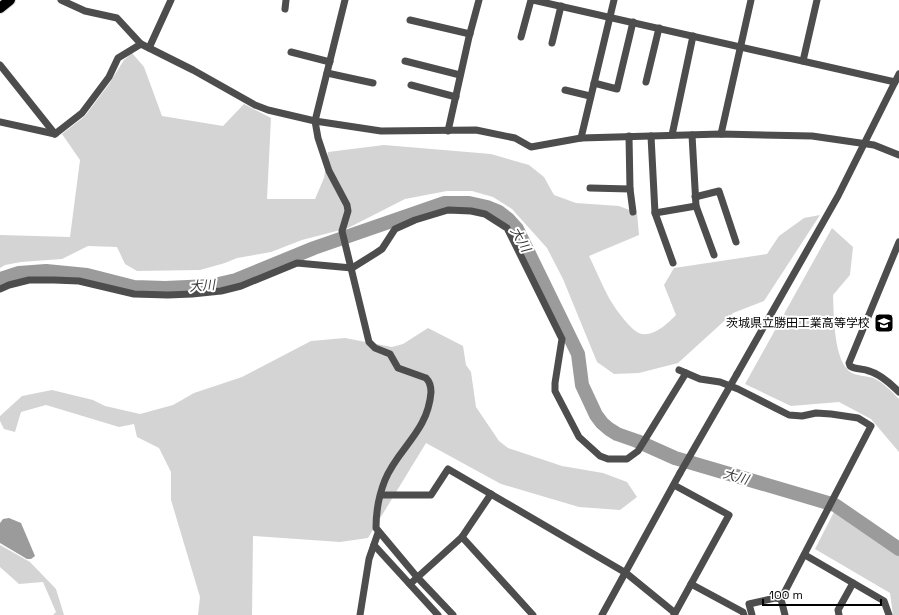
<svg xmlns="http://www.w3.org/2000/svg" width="899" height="615" font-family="'Space Grotesk','Noto Sans JP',sans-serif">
	<rect width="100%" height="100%" fill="#fff"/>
	<g fill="#d4d4d4">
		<path d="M132,53L144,67L162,116L223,126L244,104L271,118L267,199H315L324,178L328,152L384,145L491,154L529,165L544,177L554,195L576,203L619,206L637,213L639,235L589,256C596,270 602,285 609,298C614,307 632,333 642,334C655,336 668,323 676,315L664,285L674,268L767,254L779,236L804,218L820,215L764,301L733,313L678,363L639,373L614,374L597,362L563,279L547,248L512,209L493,197L472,191H447L405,199L348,228L302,240L271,252L237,258L225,263L200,270L137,271L125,264L117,247L88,246L62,259L21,262L5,265L0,268V235L70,237L80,160L62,134L85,116L109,84L124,60Z"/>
		<path d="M832,228L853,247L850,275L833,295C834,313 833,363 852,373C858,376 866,376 873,378C883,382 892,392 899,399V452L871,419L839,402L791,406L745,384Z"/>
		<polygon points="428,328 463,346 466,365 471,372 476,407 499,441 508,448 562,466 603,473 627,482 637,497 620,510 579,507 501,484 426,443 368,538 340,542 253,536 252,615 198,615 200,597 171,500 171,472 159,448 137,437 134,424 119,427 46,405 21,412 15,432 4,429 0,421 0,416 22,396 52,390 93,400 105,406 140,414 173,405 194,393 242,377 311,341 345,338 392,347 403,344"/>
		<polygon points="834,512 895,551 899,556 899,615 893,615 890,593 815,549"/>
		<polygon points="0,545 30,562 56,589 64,615 53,615 56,612 43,582 19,584 0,567"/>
	</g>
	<polygon fill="#9b9b9b" points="9,518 21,523 35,556 31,559 27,559 0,543 0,523 3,519"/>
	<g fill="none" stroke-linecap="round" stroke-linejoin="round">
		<polyline stroke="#9b9b9b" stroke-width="14" points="0,279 19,273 46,271 87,275 134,287 165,288 210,286 236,280 314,248 444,203 469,203 487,207 499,212 508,219 517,229 578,354 582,385 596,415 602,423 609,429 617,434 637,441 675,458 835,505 899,549"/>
		<defs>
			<polyline id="major" points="0,8 10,0"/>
		</defs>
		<use href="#major" stroke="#dbdbdb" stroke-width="12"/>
		<g stroke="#4d4d4d" stroke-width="7">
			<polyline points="61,0 85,11 117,18 141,44 193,70 255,105 268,110 315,121 381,131 476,130 515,138 531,147 581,138 721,134 812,136 874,145 899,155"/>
			<path d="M345,0L315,121L318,138L329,171L347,205L348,211L342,231L369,342L375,348L390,354L398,368L426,378C430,382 431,387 431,392C428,432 398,448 385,480C379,495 376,513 376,528L417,577L453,615"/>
			<polyline points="533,0 895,82"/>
			<polyline points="285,9 286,0"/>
			<polyline points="410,20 470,34"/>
			<polyline points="521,37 531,0"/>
			<polyline points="552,43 561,6"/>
			<polyline points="149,48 171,0"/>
			<polyline points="291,52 330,62"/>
			<polyline points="405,61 460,75"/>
			<polyline points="803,61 817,0"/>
			<polyline points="0,65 55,134"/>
			<polyline points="327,73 373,83"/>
			<polyline points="646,82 659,28"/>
			<polyline points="594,83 617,89 633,22"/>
			<polyline points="411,85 456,97"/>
			<polyline points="565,90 590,96"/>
			<polyline points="0,122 55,134 82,113 109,77 118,58 141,44"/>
			<polyline points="448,131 469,37 479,0"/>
			<polyline points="721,134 751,0"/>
			<polyline points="672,135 693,36"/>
			<polyline points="692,135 696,206 714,255"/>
			<polyline points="629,136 630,189 633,212"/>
			<polyline points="651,136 655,213 673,263"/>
			<polyline points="581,138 614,0"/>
			<polyline points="590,188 630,189"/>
			<polyline points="695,197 719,191 736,242"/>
			<polyline points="655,213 696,206"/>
			<path d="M899,242L849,363L850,366C856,370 863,368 869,371C880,374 891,384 899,392"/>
			<polyline points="0,289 9,285 29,280 54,280 79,281 134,294 168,295 192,294 221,291 241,286 297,263 352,268 376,253 382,249 395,229 415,220 448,210 471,211 485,214 507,228 513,240 562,339 555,383 555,391 579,437 600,456 608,459 627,459 638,451 686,373"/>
			<polyline points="679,370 700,379 720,382 738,389 789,415 802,416 816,413 831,414 858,418 871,426 781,599 785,615"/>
			<polyline points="737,374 838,196 899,74"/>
			<polyline points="674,485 729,515 674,615"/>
			<polyline points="381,495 431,495 448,469 626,573 675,613"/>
			<polyline points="462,537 533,615"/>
			<polyline points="374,545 438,615"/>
			<polyline points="805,555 884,601 889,615"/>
			<polyline points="410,584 462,537 491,494"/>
			<polyline points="691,584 743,612 744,615"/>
			<polyline points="360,615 369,559 378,533"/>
			<polyline points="602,615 680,473"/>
			<polyline points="752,615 749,604 775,598 781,599"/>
			<polyline points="839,615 838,610 853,583"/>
		</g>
		<use href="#major" stroke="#000" stroke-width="10"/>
		<polyline stroke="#4d4d4d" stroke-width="7" points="680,473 737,374"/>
	</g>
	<defs>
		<symbol id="school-square" viewBox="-11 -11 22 22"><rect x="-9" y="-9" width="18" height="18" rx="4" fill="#000" stroke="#fff"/><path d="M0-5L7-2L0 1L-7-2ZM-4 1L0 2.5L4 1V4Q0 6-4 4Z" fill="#fff"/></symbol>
	</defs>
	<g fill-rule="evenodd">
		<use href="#school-square" x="873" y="312" width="22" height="22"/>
	</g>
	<g text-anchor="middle" stroke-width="4" stroke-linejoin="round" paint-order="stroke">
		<g font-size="12" fill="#000" stroke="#fff" text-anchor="end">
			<text x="870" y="327">茨城県立勝田工業高等学校</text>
		</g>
		<g font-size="13" font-style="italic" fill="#3c3c3c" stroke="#fff">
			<text transform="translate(521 239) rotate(61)" y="5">大川</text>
			<text transform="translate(202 285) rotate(-4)" y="5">大川</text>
			<text transform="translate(736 476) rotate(16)" y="5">大川</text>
		</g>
	</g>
	<path d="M763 599v6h118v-6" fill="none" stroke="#000000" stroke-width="2"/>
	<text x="769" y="599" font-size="12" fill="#000000" stroke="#ffffff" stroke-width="3" paint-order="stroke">100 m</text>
</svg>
